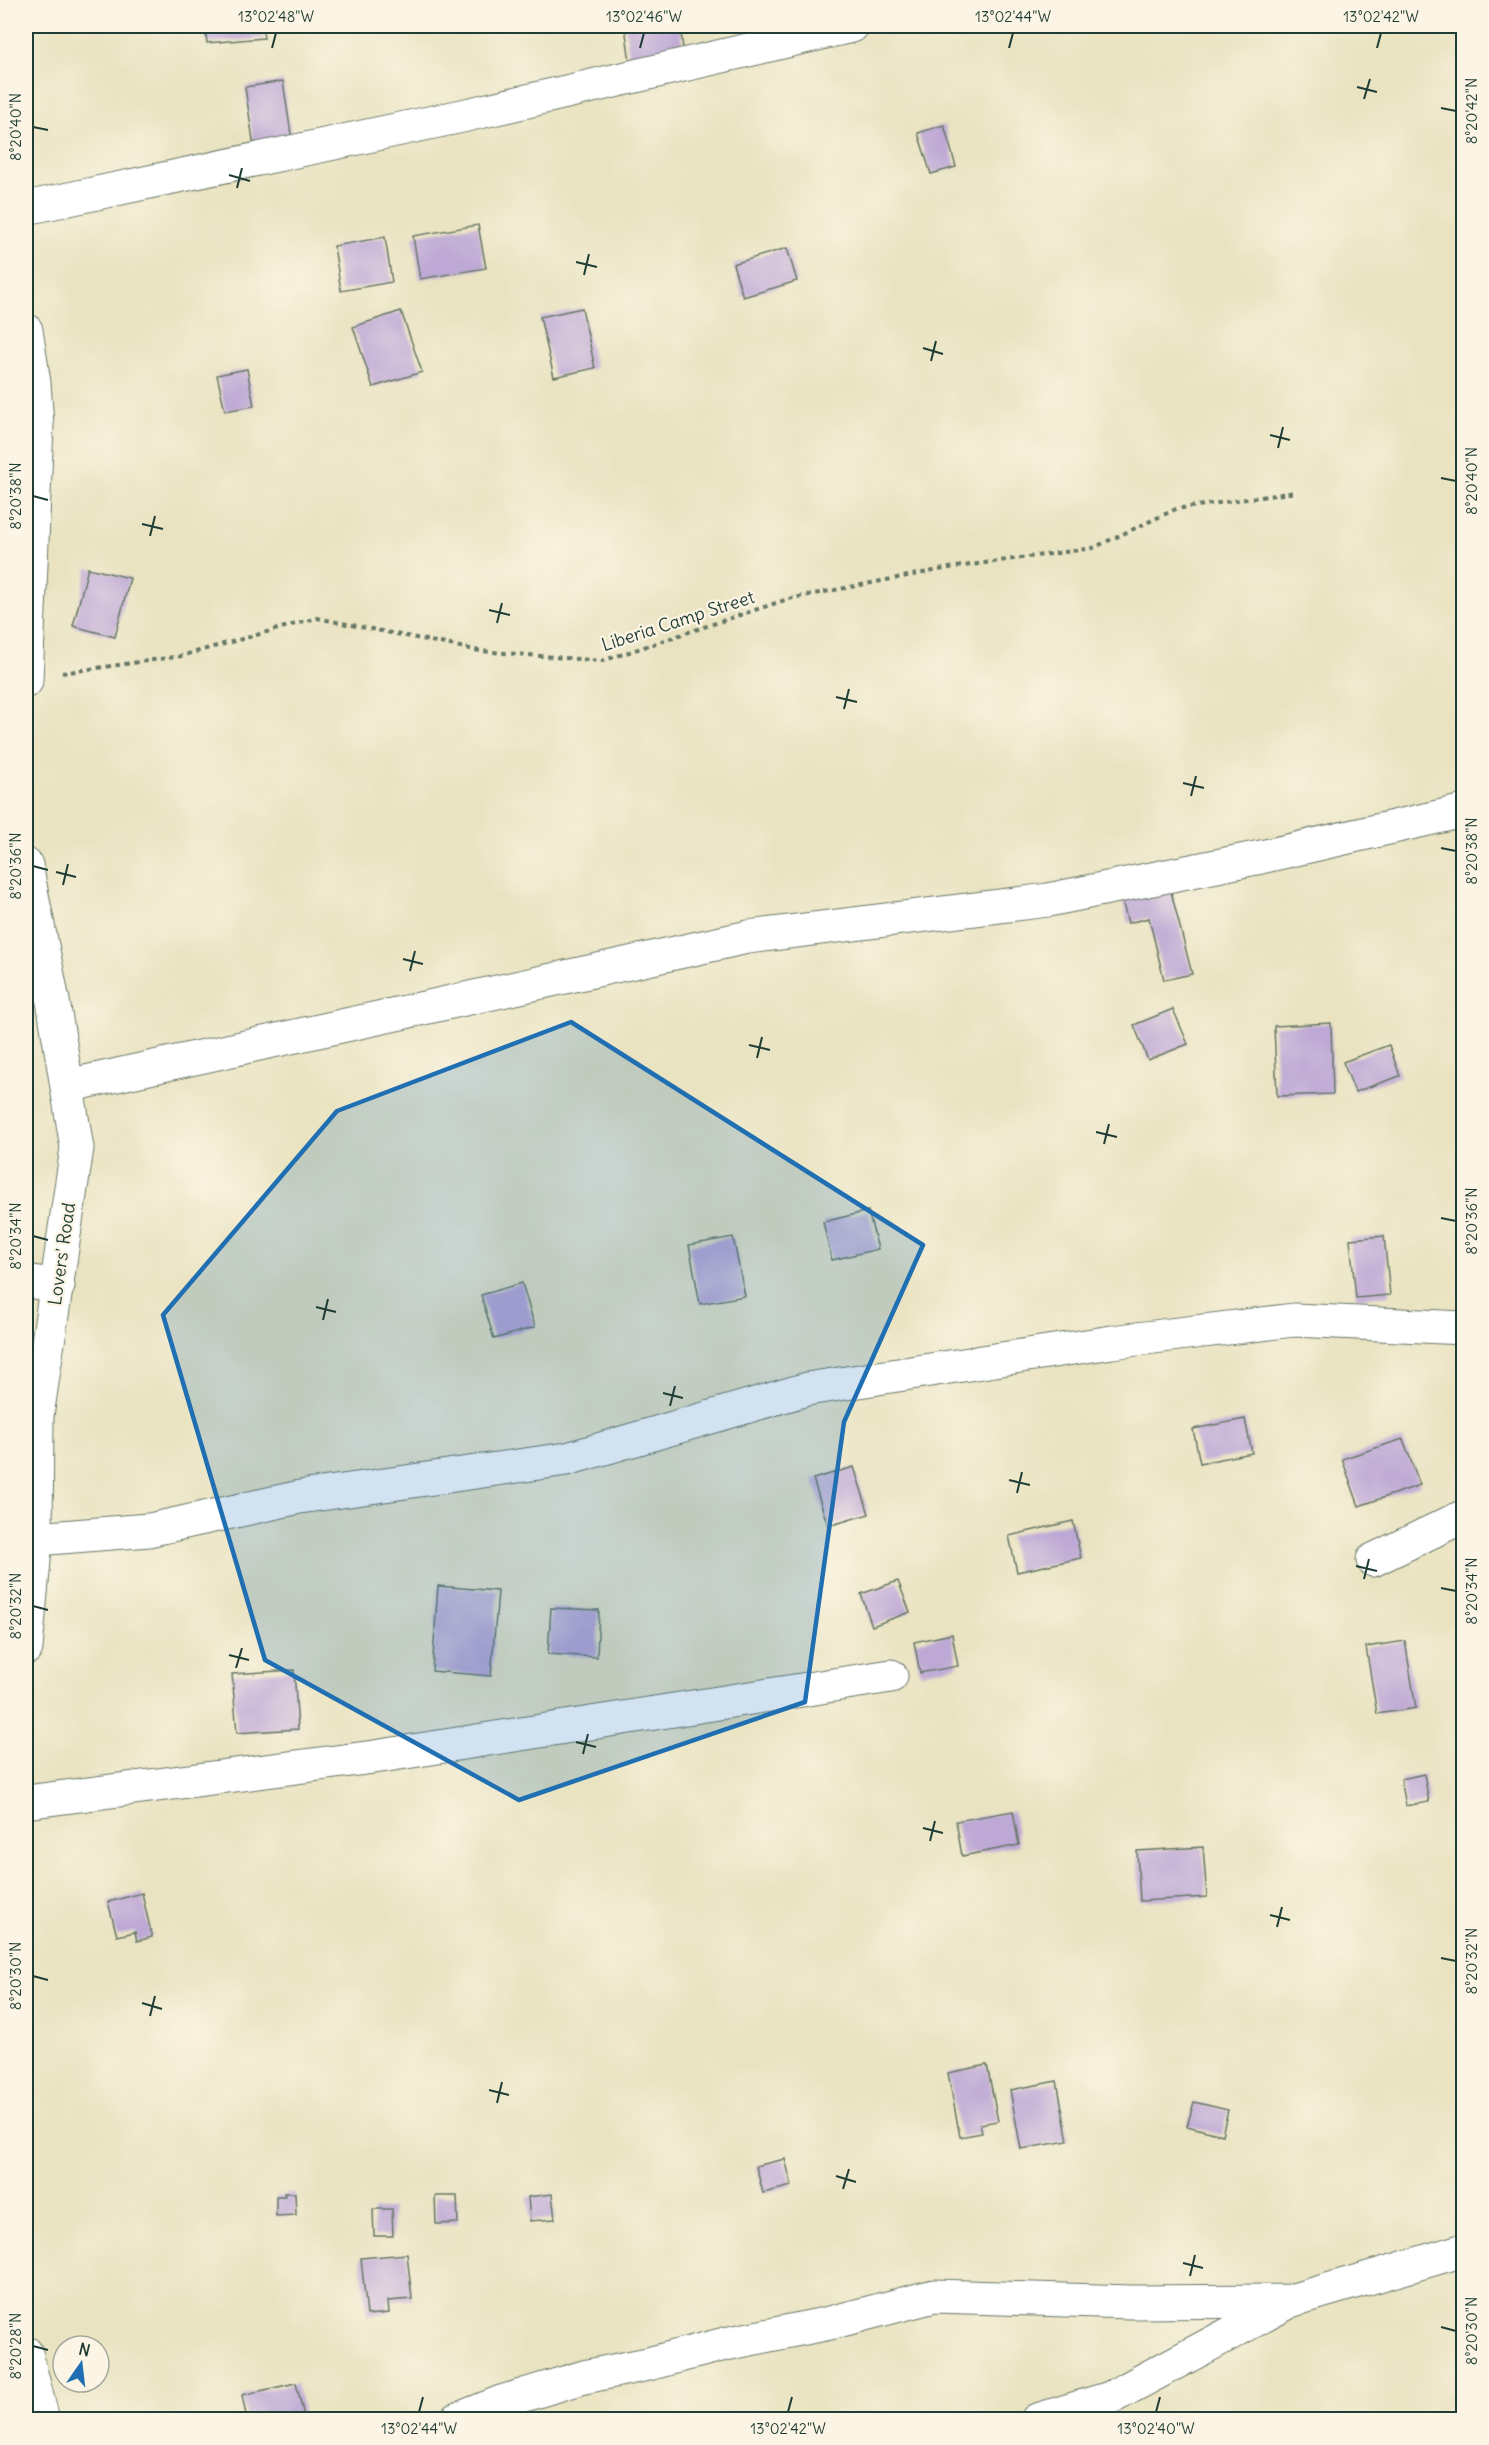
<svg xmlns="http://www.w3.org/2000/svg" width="1489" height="2445" font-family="Delius,sans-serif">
	<rect width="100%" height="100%" fill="#fcf5e5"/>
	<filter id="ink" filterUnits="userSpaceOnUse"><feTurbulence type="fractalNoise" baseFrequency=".0167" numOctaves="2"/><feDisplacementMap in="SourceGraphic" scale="12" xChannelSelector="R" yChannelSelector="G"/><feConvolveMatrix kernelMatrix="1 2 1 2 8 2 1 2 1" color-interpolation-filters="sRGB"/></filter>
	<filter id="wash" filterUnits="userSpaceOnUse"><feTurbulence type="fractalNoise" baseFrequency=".008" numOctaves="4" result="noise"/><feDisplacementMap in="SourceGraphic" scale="24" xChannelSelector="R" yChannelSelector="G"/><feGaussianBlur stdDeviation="1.35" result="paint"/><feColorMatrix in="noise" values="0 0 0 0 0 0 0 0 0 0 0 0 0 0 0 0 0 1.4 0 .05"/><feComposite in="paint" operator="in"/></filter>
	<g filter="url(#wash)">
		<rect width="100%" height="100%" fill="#e9e3c1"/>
		<g id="blocks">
			<g fill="#bea8d5">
				<polygon points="205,26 262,26 264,38 207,43"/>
				<polygon points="625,26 680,26 684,55 630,62"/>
				<polygon points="283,81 292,141 254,147 245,87"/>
				<polygon points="944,125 956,167 931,174 918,133"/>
				<polygon points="478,225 486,268 420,279 413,236"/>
				<polygon points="385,237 392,282 341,291 334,246"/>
				<polygon points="787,248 797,281 743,297 733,264"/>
				<polygon points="582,308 595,368 554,377 540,317"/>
				<polygon points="401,311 422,372 373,387 353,327"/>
				<polygon points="247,369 254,406 225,411 217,375"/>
				<polygon points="88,568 130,578 115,637 73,626"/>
				<polygon points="1169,884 1192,974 1164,980 1149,918 1128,923 1121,896"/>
				<polygon points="1173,1009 1188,1044 1148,1060 1134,1025"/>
				<polygon points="1331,1023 1333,1094 1277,1096 1274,1026"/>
				<polygon points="1389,1045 1400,1076 1355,1092 1343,1062"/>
				<polygon points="868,1211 878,1249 832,1260 823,1222"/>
				<polygon points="1384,1236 1390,1295 1356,1298 1350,1239"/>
				<polygon points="733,1237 745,1296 700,1304 689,1245"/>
				<polygon points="522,1283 535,1327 494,1339 481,1295"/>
				<polygon points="1245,1419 1252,1453 1200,1463 1193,1429"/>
				<polygon points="1403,1439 1420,1485 1359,1506 1342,1459"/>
				<polygon points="854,1467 869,1514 828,1526 813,1479"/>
				<polygon points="1073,1521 1081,1558 1017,1572 1009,1536"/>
				<polygon points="898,1581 910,1612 872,1626 861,1594"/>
				<polygon points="438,1586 498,1591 491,1676 432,1671"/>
				<polygon points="551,1608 599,1610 597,1657 548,1654"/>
				<polygon points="952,1634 958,1666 920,1673 914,1642"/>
				<polygon points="1405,1641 1416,1708 1377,1714 1366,1647"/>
				<polygon points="294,1670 298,1729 237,1733 232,1674"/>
				<polygon points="1424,1774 1429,1802 1406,1806 1401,1779"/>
				<polygon points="1013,1811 1019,1845 962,1856 956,1821"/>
				<polygon points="1203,1847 1207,1897 1140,1901 1137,1851"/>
				<polygon points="142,1893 152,1937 137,1941 135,1932 117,1936 108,1902"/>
				<polygon points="987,2065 998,2121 980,2124 982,2133 960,2137 948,2073"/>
				<polygon points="1057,2081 1068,2141 1021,2149 1010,2090"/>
				<polygon points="1194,2102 1228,2110 1222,2135 1187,2126"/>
				<polygon points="785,2159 792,2186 763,2193 756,2166"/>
				<polygon points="284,2193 295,2193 296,2215 276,2216 276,2196 285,2196"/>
				<polygon points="552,2194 555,2219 530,2221 528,2197"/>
				<polygon points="435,2196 457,2196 458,2223 436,2224"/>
				<polygon points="373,2209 392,2209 393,2236 374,2236"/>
				<polygon points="407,2254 412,2299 388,2301 389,2313 367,2315 361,2258"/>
				<polygon points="296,2383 305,2420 247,2420 242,2395"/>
			</g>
		</g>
	</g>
	<g filter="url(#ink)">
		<use href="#blocks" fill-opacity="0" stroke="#667765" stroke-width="1.5"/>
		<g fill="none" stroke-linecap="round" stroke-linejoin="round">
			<defs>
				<g id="street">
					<polyline points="26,208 462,116 852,26"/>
					<polyline points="26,330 34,383 37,425 26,681"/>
					<polyline points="26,865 53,1001 77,1148 37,1416 36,1539 26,1648"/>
					<polyline points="67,1086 748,937 1048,900 1261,857 1464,811"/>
					<polyline points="26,1281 58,1286"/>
					<polyline points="36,1539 149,1530 300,1497 567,1459 807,1389 1112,1342 1294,1320 1464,1328"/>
					<polyline points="1373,1560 1464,1516"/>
					<polyline points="26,1802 374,1757 891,1676"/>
					<polyline points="26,2353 43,2420"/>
					<polyline points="456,2420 501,2402 584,2377 648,2364 725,2344 830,2323 934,2296 1131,2302 1290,2301 1464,2250"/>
					<polyline points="1037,2420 1110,2398 1285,2304"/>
				</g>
			</defs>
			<use href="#street" stroke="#667765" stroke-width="35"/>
			<polyline stroke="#667765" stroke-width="4" stroke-dasharray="4.5 4.5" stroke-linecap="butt" points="62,673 181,656 317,618 480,651 602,661 788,599 949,568 1093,548 1176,509 1296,492"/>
			<use href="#street" stroke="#fff" stroke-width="33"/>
		</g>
	</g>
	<path fill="#1f6fb2" fill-opacity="0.2" stroke="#1f6fb2" stroke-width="4.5" stroke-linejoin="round" d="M571,1022L923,1245L844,1422L805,1702L519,1800L265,1660L163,1315L337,1111Z"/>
	<path fill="none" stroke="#1f3d34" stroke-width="2" d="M272,48L276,33M640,48L644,33M1009,48L1013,33M1377,48L1381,33M1357,87L1377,92M1364,99L1370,79M1441,108L1456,111M33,127L48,130M229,175L250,181M237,188L242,168M576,262L597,267M584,275L589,254M923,348L943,354M931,361L936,341M1270,435L1290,440M1278,448L1283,427M1441,478L1456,481M33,496L48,500M142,524L163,529M150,536L155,516M489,610L510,615M497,623L502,603M836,697L857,702M844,709L849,689M1183,783L1204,788M1191,796L1196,776M1441,848L1456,851M33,866L48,870M56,872L76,877M63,885L68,864M403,959L423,964M410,971L415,951M749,1045L770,1050M757,1058L762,1037M1096,1132L1117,1137M1104,1144L1109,1124M1441,1218L1456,1221M33,1236L48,1240M316,1307L336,1312M323,1320L328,1299M663,1393L683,1398M670,1406L675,1386M1009,1480L1030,1485M1017,1493L1022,1472M1356,1566L1377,1571M1364,1579L1369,1559M1441,1588L1456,1591M33,1606L48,1610M229,1655L249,1660M236,1668L242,1648M576,1742L596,1747M583,1754L588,1734M923,1828L943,1833M930,1841L935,1821M1270,1915L1290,1920M1277,1927L1282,1907M1441,1958L1456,1961M33,1976L48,1980M142,2003L162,2009M150,2016L155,1996M489,2090L509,2095M497,2103L502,2082M836,2176L856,2182M843,2189L849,2169M1183,2263L1203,2268M1190,2276L1195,2255M1441,2327L1456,2331M33,2346L48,2350M419,2412L423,2397M788,2412L792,2397M1156,2412L1160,2397"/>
	<g text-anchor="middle" stroke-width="4.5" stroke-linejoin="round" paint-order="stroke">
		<g font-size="18" fill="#1f3d34" stroke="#fcf5e5">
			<text transform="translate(678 621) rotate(-18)" y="6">Liberia Camp Street</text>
			<text transform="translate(62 1254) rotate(-82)" y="6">Lovers' Road</text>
		</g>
	</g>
	<rect width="1489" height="2445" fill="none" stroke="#fcf5e5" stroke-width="66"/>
	<g transform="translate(81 2364) rotate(14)"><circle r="28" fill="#fcf5e5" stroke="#a4ab9e" stroke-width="1.5"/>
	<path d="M0-4.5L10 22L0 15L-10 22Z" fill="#1f6fb2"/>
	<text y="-9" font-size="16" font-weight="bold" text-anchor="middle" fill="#1f3d34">N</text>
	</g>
	<rect x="33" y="33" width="1423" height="2379" fill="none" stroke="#1f3d34" stroke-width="2"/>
	<g font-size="15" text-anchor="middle" fill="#1f3d34">
		<text x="276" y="22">13°02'48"W</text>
		<text x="644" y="22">13°02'46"W</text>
		<text x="1013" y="22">13°02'44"W</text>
		<text x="1381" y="22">13°02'42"W</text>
		<text transform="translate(1472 111) rotate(-90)" y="5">8°20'42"N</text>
		<text transform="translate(16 127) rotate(-90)" y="5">8°20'40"N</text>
		<text transform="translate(1472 481) rotate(-90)" y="5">8°20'40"N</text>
		<text transform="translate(16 496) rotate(-90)" y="5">8°20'38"N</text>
		<text transform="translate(1472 851) rotate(-90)" y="5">8°20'38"N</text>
		<text transform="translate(16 866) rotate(-90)" y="5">8°20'36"N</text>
		<text transform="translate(1472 1221) rotate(-90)" y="5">8°20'36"N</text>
		<text transform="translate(16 1236) rotate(-90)" y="5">8°20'34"N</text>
		<text transform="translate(1472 1591) rotate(-90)" y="5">8°20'34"N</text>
		<text transform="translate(16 1606) rotate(-90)" y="5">8°20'32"N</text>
		<text transform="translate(1472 1961) rotate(-90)" y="5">8°20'32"N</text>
		<text transform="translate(16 1976) rotate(-90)" y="5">8°20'30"N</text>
		<text transform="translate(1472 2331) rotate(-90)" y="5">8°20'30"N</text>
		<text transform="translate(16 2346) rotate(-90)" y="5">8°20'28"N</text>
		<text x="419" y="2434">13°02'44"W</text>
		<text x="788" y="2434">13°02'42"W</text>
		<text x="1156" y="2434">13°02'40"W</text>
	</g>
</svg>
